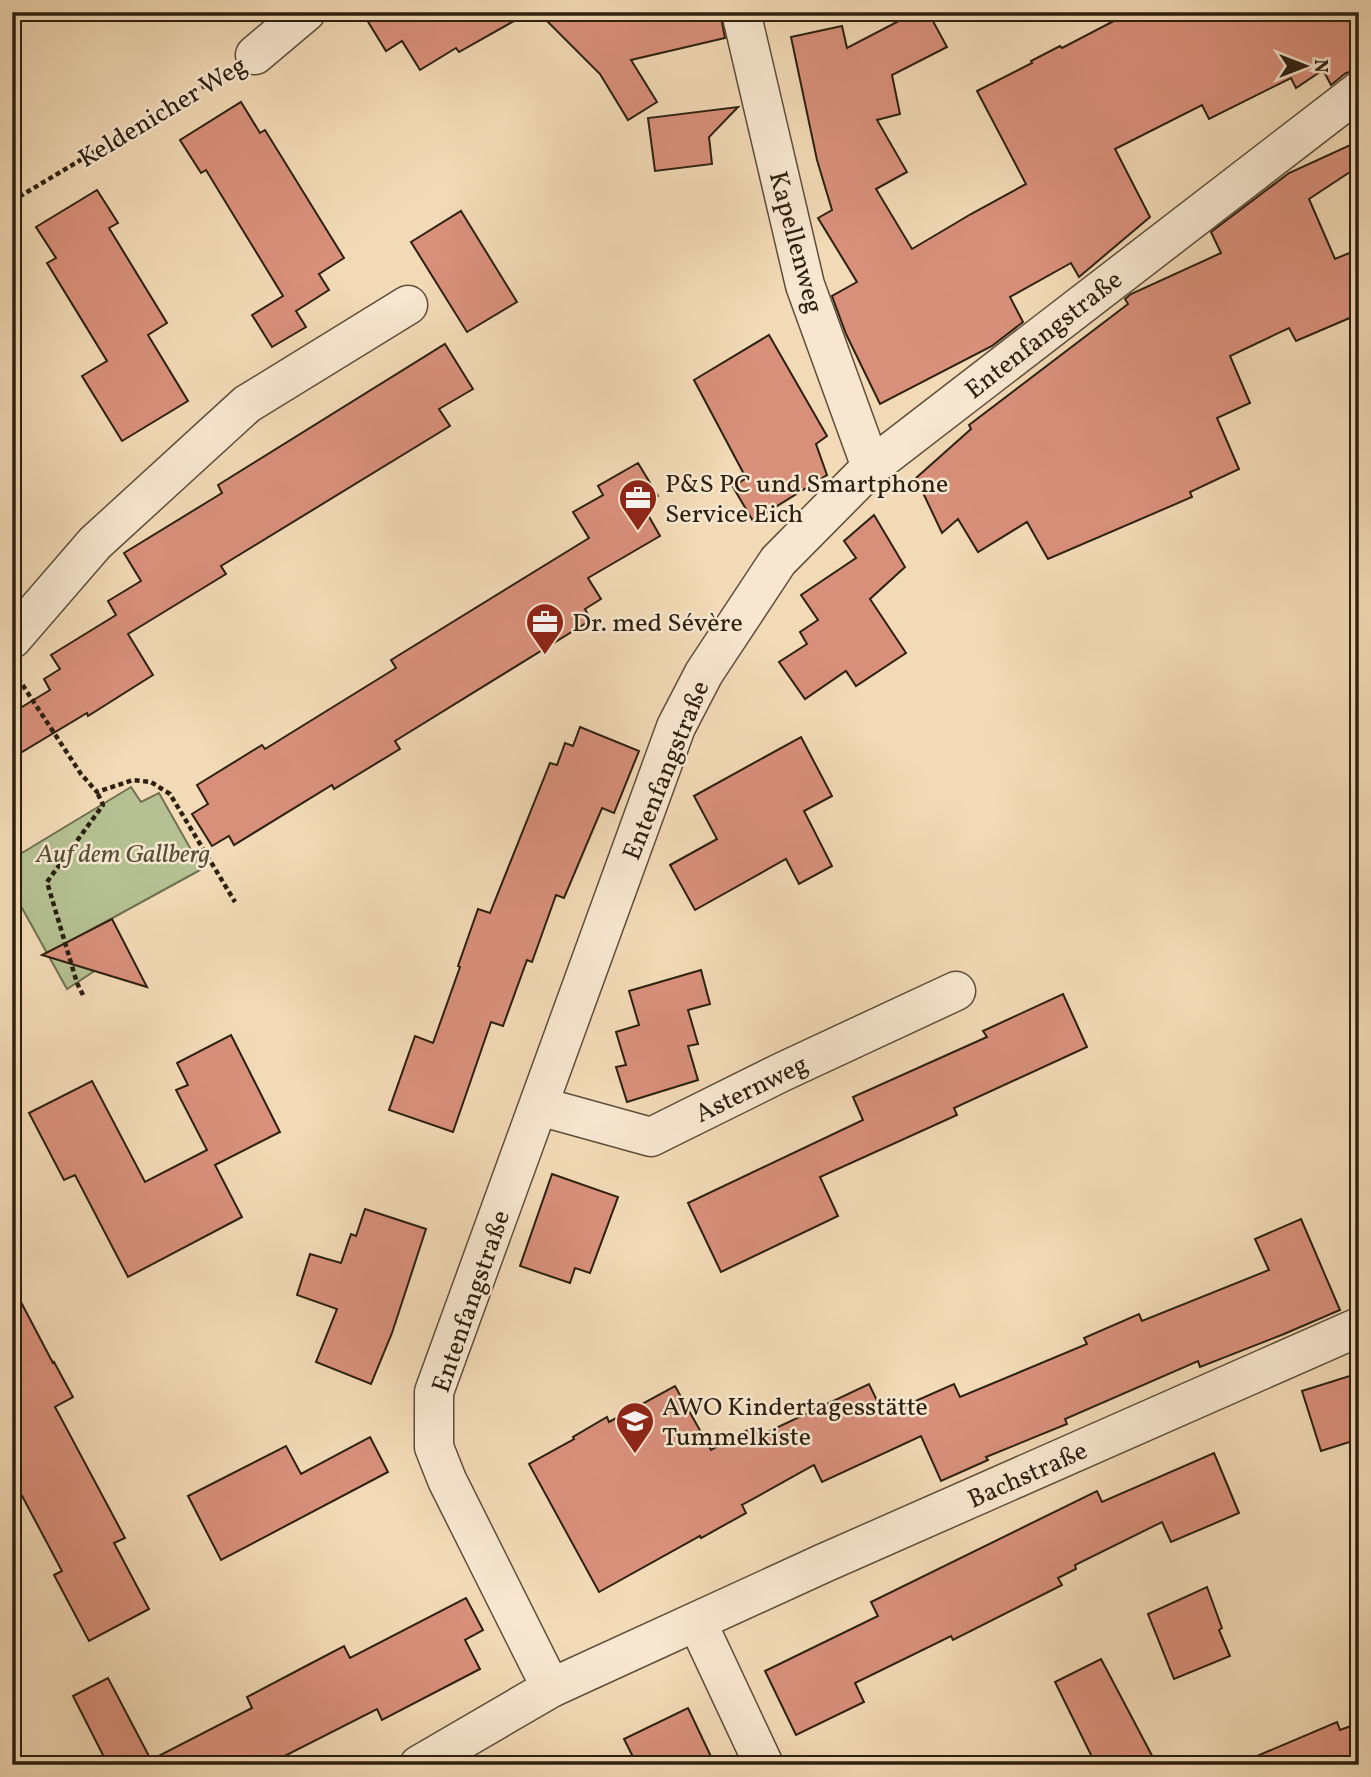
<svg xmlns="http://www.w3.org/2000/svg" width="1371" height="1777" font-family="Vollkorn,serif">
	<rect width="100%" height="100%" fill="#f2dab6"/>
	<filter id="stains"><feTurbulence type="fractalNoise" baseFrequency=".00286" numOctaves="4"/><feColorMatrix values="0 0 0 0 .2 0 0 0 0 .09 0 0 0 0 .02 0 0 0 .5 -.17"/></filter>
	<radialGradient id="worn" r=".72"><stop offset=".6" stop-color="#630" stop-opacity="0"/><stop offset="1" stop-color="#630" stop-opacity=".3"/></radialGradient>
	<polygon fill="#b5c192" stroke="#707051" stroke-width="2" points="131,787 141,802 159,793 202,869 76,938 93,972 67,989 12,890 12,859"/>
	<g fill="#d9907b" stroke="#2c2010" stroke-width="2">
		<polygon points="362,12 530,12 459,52 456,48 420,70 402,41 386,51"/>
		<polygon points="538,12 720,12 725,38 631,60 657,102 628,120 600,74"/>
		<polygon points="916,12 928,12 947,47 892,75 900,114 877,120 907,172 876,189 912,249 971,214 1026,184 977,91 1032,63 1031,61 1060,46 1062,48 1131,12 1359,12 1359,70 1346,73 1331,85 1323,70 1296,88 1291,78 1209,119 1202,105 1115,149 1150,217 1079,277 1071,263 1010,297 1023,322 992,346 880,404 846,334 832,296 857,282 818,218 832,210 817,160 791,37 842,26 847,48"/>
		<polygon points="241,102 260,133 265,130 344,258 319,274 329,290 296,311 306,327 272,347 252,315 283,296 206,170 201,173 180,140"/>
		<polygon points="738,107 709,137 712,164 655,171 648,118"/>
		<polygon points="1359,141 1359,166 1309,199 1335,259 1359,249 1359,314 1296,341 1289,328 1230,356 1250,403 1217,418 1239,469 1190,492 1192,497 1048,559 1027,522 978,552 958,519 942,533 916,478 971,429 969,425 1128,304 1125,299 1131,294 1221,253 1211,232 1289,173"/>
		<polygon points="97,190 118,223 109,228 167,323 148,335 188,401 122,441 82,376 107,361 47,263 56,258 36,227"/>
		<polygon points="461,211 517,302 467,332 411,242"/>
		<polygon points="769,335 827,436 816,444 827,475 753,521 733,487 746,478 694,380"/>
		<polygon points="445,344 473,389 439,409 450,426 221,566 226,574 128,634 153,675 88,716 87,713 12,758 12,713 50,690 44,679 60,669 51,655 116,615 108,601 141,581 124,553 222,493 218,485"/>
		<polygon points="638,463 658,496 643,506 660,536 588,578 601,599 585,609 591,620 395,741 400,749 334,789 332,785 234,845 229,836 212,846 192,814 208,804 197,785 262,745 265,749 396,668 391,660 589,538 573,512 603,495 598,486"/>
		<polygon points="874,515 905,567 870,599 906,653 856,686 846,671 805,699 779,662 807,644 800,632 818,620 801,595 856,558 844,541"/>
		<polygon points="580,727 639,751 614,813 602,808 564,898 556,895 532,962 527,960 503,1026 491,1022 453,1132 389,1110 415,1036 433,1043 460,967 458,966 478,909 490,913 550,763 557,765 565,743 573,746"/>
		<polygon points="801,737 832,796 804,811 832,866 799,884 786,859 695,910 670,865 717,839 694,796"/>
		<polygon points="112,919 147,987 42,955"/>
		<polygon points="701,970 710,1004 688,1010 698,1044 688,1046 698,1080 627,1102 616,1067 626,1065 616,1032 639,1025 629,991"/>
		<polygon points="1063,994 1087,1047 954,1108 957,1115 820,1177 838,1216 721,1272 688,1203 863,1120 853,1097 987,1037 983,1031"/>
		<polygon points="231,1035 280,1132 215,1165 242,1217 128,1277 75,1175 64,1180 29,1113 92,1081 145,1182 207,1150 176,1090 188,1085 177,1063"/>
		<polygon points="552,1174 618,1197 590,1273 575,1268 570,1283 520,1266"/>
		<polygon points="365,1209 426,1229 392,1333 371,1384 316,1362 337,1309 297,1295 310,1254 341,1263 351,1234 356,1236"/>
		<polygon points="1301,1219 1340,1310 1284,1334 1200,1367 1198,1361 1065,1419 1067,1424 986,1457 988,1460 941,1481 921,1436 822,1482 814,1465 742,1505 746,1513 701,1538 700,1536 599,1592 529,1464 574,1439 573,1437 607,1417 609,1422 675,1386 711,1450 753,1427 759,1436 869,1384 884,1415 954,1384 960,1397 1087,1344 1084,1338 1139,1314 1142,1321 1269,1270 1255,1239"/>
		<polygon points="12,1285 53,1363 54,1362 73,1397 55,1407 125,1538 114,1543 149,1609 89,1641 54,1575 62,1571 12,1477"/>
		<polygon points="1359,1373 1359,1439 1321,1451 1302,1391"/>
		<polygon points="370,1437 388,1472 221,1560 188,1496 286,1446 301,1474"/>
		<polygon points="1214,1453 1239,1513 1171,1542 1162,1522 1075,1565 1076,1569 1058,1578 1062,1585 953,1640 951,1636 855,1683 864,1702 796,1735 765,1671 878,1616 871,1602 1097,1491 1102,1502"/>
		<polygon points="1207,1587 1222,1628 1219,1630 1230,1656 1174,1679 1148,1614"/>
		<polygon points="466,1598 483,1630 465,1640 480,1669 382,1720 377,1709 267,1765 108,1765 73,1696 108,1678 151,1760 252,1708 247,1697 306,1666 344,1646 350,1658"/>
		<polygon points="1101,1659 1157,1765 1096,1765 1055,1682"/>
		<polygon points="688,1708 715,1765 637,1765 624,1739"/>
		<polygon points="1337,1722 1340,1730 1359,1723 1359,1765 1236,1765"/>
	</g>
	<g fill="none" stroke-linecap="round" stroke-linejoin="round">
		<defs>
			<g id="minor">
				<polyline points="741,12 805,285 871,467"/>
				<polyline points="255,55 306,12"/>
				<polyline points="12,639 95,543 247,404 408,305"/>
				<polyline points="539,1106 651,1137 782,1072 956,991"/>
				<polyline points="697,1622 764,1765"/>
				<polyline points="551,1688 447,1480 434,1447 434,1392 676,727 704,673 778,561 871,467 1359,91"/>
				<polyline points="419,1765 551,1688 824,1563 1359,1327"/>
			</g>
		</defs>
		<use href="#minor" stroke="#5e4e3a" stroke-width="41"/>
		<g stroke="#2c2010" stroke-width="4.5" stroke-dasharray="5 3.5" stroke-linecap="butt">
			<polyline points="97,12 101,12"/>
			<polyline points="12,201 221,76"/>
			<polyline points="18,678 81,774 97,792 133,780 151,782 170,794 235,902"/>
			<polyline points="83,995 77,983 47,882 103,805 97,792"/>
		</g>
		<use href="#minor" stroke="#f7e7d0" stroke-width="38"/>
	</g>
	<defs>
		<symbol id="office-pin" viewBox="-11 -11 22 30"><path d="M0 17L-7.5 6A9.5 9.5 0 1 1 7.5 6Z" fill="#8f2418" stroke="#f7e7d0"/><path d="M-6-3h4V-5.5h4V-3h4V5H-6ZM-1-4.5V-3h2v-1.5ZM-6 0V1H6V0Z" fill="#fff"/></symbol>
		<symbol id="school-pin" viewBox="-11 -11 22 30"><path d="M0 17L-7.5 6A9.5 9.5 0 1 1 7.5 6Z" fill="#8f2418" stroke="#f7e7d0"/><path d="M0-5L7-2L0 1L-7-2ZM-4 1L0 2.5L4 1V4Q0 6-4 4Z" fill="#fff"/></symbol>
	</defs>
	<g fill-rule="evenodd">
		<use href="#office-pin" x="616" y="476" width="44" height="60"/>
		<use href="#office-pin" x="523" y="600" width="44" height="60"/>
		<use href="#school-pin" x="613" y="1399" width="44" height="60"/>
	</g>
	<g text-anchor="middle" stroke-width="5" stroke-linejoin="round" paint-order="stroke">
		<g font-size="26" fill="#2c2010" stroke="#f7e7d0">
			<text transform="translate(162 111) rotate(-31)" y="9">Keldenicher Weg</text>
			<text transform="translate(797 242) rotate(75)" y="9">Kapellenweg</text>
			<text transform="translate(1043 334) rotate(-38)" y="9">Entenfangstraße</text>
			<text transform="translate(665 770) rotate(-68)" y="9">Entenfangstraße</text>
			<text transform="translate(751 1088) rotate(-26)" y="9">Asternweg</text>
			<text transform="translate(470 1301) rotate(-71)" y="9">Entenfangstraße</text>
			<text transform="translate(1027 1474) rotate(-24)" y="9">Bachstraße</text>
		</g>
		<g font-size="26" fill="#2c2010" stroke="#f7e7d0" text-anchor="start">
			<text x="665" y="492">P&amp;S PC und Smartphone<tspan x="665" dy="30">Service Eich</tspan></text>
			<text x="572" y="631">Dr. med Sévère</text>
			<text x="662" y="1415">AWO Kindertagesstätte<tspan x="662" dy="30">Tummelkiste</tspan></text>
		</g>
		<g font-size="26" font-style="italic" fill="#555037" stroke="#f7e7d0">
			<text x="123" y="862">Auf dem Gallberg</text>
		</g>
	</g>
	<rect width="1371" height="1777" fill="none" stroke="#f2dab6" stroke-width="42"/>
	<rect x="14" y="14" width="1343" height="1749" fill="none" stroke="#2c2010" stroke-width="3.5"/>
	<rect x="21" y="21" width="1329" height="1735" fill="none" stroke="#2c2010" stroke-width="2"/>
	<g transform="translate(1305 66) rotate(90)" stroke="#f7e7d0" stroke-width="5" paint-order="stroke">
	<path d="M0-5L12 26L0 18L-12 26Z" fill="#2c2010"/>
	<text y="-10" font-size="19" font-weight="bold" text-anchor="middle" fill="#2c2010">N</text>
	</g>
	<rect width="100%" height="100%" filter="url(#stains)"/>
	<rect width="100%" height="100%" fill="url(#worn)"/>
</svg>
